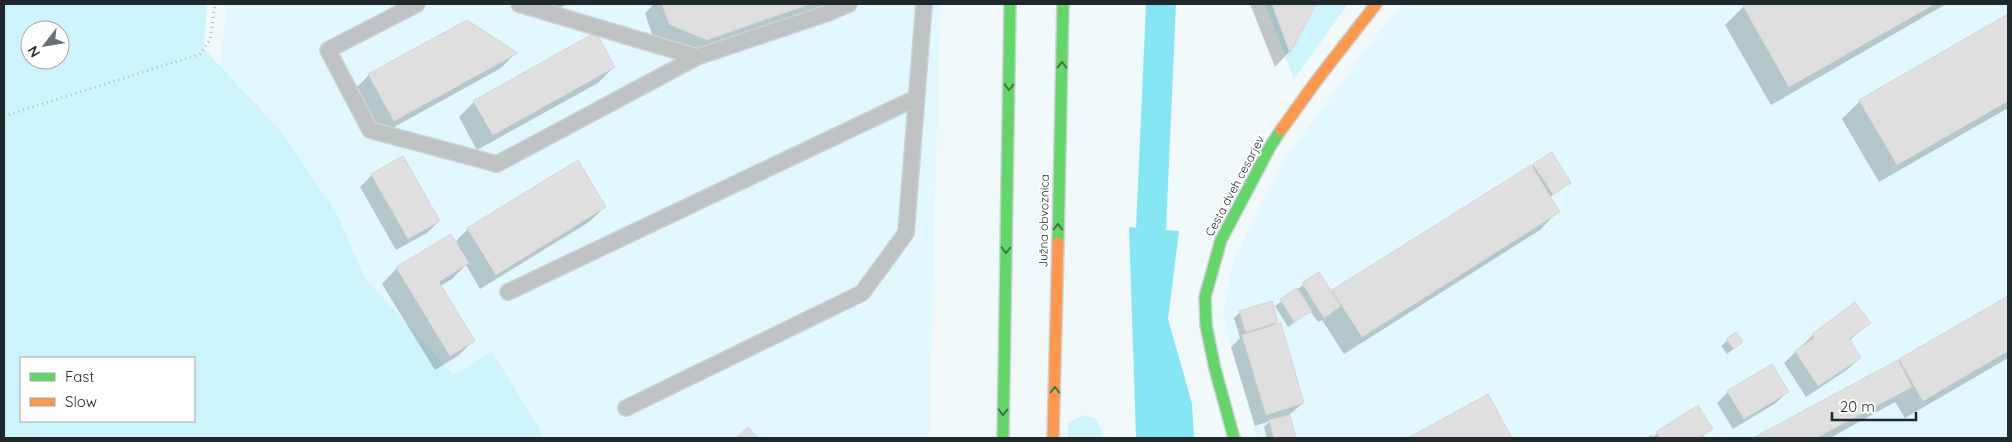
<svg xmlns="http://www.w3.org/2000/svg" width="2012" height="442" font-family="Quicksand,sans-serif">
	<rect width="100%" height="100%" fill="#f0f8fa"/>
	<g fill="#e0f8fd">
		<polygon points="227,4 940,4 929,438 545,438 492,353 453,376 365,278 336,212 281,131 220,66"/>
		<polygon points="1405,4 2008,4 2008,438 1256,438 1223,314 1234,260 1286,157 1381,29"/>
	</g>
	<g fill="#ccf4fc" fill-rule="evenodd">
		<path d="M4,4H207L204,49L281,131L336,212L365,278L453,375L492,352L545,438H4ZM30,30H60V60H30ZM194,358V421H21V358Z"/>
		<polygon points="1265,4 1348,4 1294,79"/>
		<polygon points="1085,415 1096,419 1105,438 1068,438 1068,422"/>
	</g>
	<polygon fill="#85e6f6" points="1129,227 1179,231 1168,319 1192,404 1194,438 1136,438"/>
	<g fill="#0003">
		<polygon points="546,4 569,4 549,11"/>
		<polygon points="654,4 834,4 691,55 654,40 645,13"/>
		<polygon points="1250,4 1315,4 1289,52 1275,67"/>
		<polygon points="1750,4 1946,4 1771,105 1725,25 1743,7"/>
		<polygon points="2008,15 2008,108 1879,182 1842,119 1860,101"/>
		<polygon points="516,53 501,68 378,136 354,90 369,75"/>
		<polygon points="614,67 598,83 477,150 459,117 474,102"/>
		<polygon points="403,158 439,221 427,233 396,250 360,187 372,175"/>
		<polygon points="1534,165 1570,183 1550,197 1558,211 1540,230 1344,354 1322,320 1318,322 1310,311 1288,327 1275,306 1318,274 1331,293"/>
		<polygon points="605,207 589,222 480,289 466,265 452,279 440,286 473,341 458,356 435,370 382,284 397,268 455,242 468,229"/>
		<polygon points="2008,297 2008,358 1905,418 1895,402 1830,438 1756,438 1898,362"/>
		<polygon points="1240,312 1277,322 1272,327 1303,403 1289,415 1295,438 1267,438 1264,427 1270,421 1255,426 1231,347 1240,338 1234,318"/>
		<polygon points="1869,323 1849,341 1860,358 1848,369 1806,397 1784,363 1813,335"/>
		<polygon points="1736,333 1742,342 1727,354 1721,346"/>
		<polygon points="1728,392 1787,392 1776,403 1733,429 1717,403"/>
		<polygon points="1487,396 1511,438 1411,438"/>
		<polygon points="1711,428 1701,438 1646,438 1652,435 1653,437 1657,433"/>
	</g>
	<g fill="none" stroke-linecap="round" stroke-linejoin="round">
		<polyline stroke="#85e6f6" stroke-width="30" points="1153,270 1151,229 1161,4"/>
	</g>
	<g fill="#e0dfdf" stroke="#d6d4d5">
		<polygon points="662,4 810,4 707,40 669,24"/>
		<polygon points="1272,4 1316,4 1290,53"/>
		<polygon points="1747,4 1935,4 1789,87 1743,6"/>
		<polygon points="2008,14 2008,101 1897,165 1859,100"/>
		<polygon points="467,20 518,53 394,121 368,74"/>
		<polygon points="596,32 615,67 493,135 473,101"/>
		<polygon points="1552,152 1571,183 1553,194 1533,164"/>
		<polygon points="403,156 440,221 408,239 371,174"/>
		<polygon points="578,160 606,207 496,275 467,228"/>
		<polygon points="1531,165 1560,212 1362,337 1332,290"/>
		<polygon points="451,234 469,263 439,282 475,341 450,356 396,267"/>
		<polygon points="1319,272 1341,306 1324,318 1302,283"/>
		<polygon points="1297,288 1312,311 1294,322 1280,299"/>
		<polygon points="2008,296 2008,351 1923,401 1899,359"/>
		<polygon points="1272,301 1278,322 1246,332 1239,311"/>
		<polygon points="1855,302 1871,323 1849,339 1861,358 1818,386 1795,351 1814,338 1812,334"/>
		<polygon points="1281,323 1304,403 1266,415 1242,335"/>
		<polygon points="1736,332 1743,342 1734,349 1726,339"/>
		<polygon points="1898,360 1912,387 1816,438 1753,438"/>
		<polygon points="1772,364 1789,392 1744,419 1727,391"/>
		<polygon points="1488,394 1512,438 1408,438"/>
		<polygon points="1698,405 1713,429 1698,438 1660,438 1656,432"/>
		<polygon points="1290,415 1296,438 1274,438 1269,420"/>
		<polygon points="748,427 758,438 736,438"/>
	</g>
	<g fill="none" stroke-linecap="round" stroke-linejoin="round">
		<defs>
			<g id="lane">
				<polyline points="417,4 328,50 370,130 497,164 697,57 828,13 849,4"/>
				<polyline points="519,4 697,57"/>
				<polyline points="508,292 916,98"/>
				<polyline points="626,408 862,293 906,233 924,4"/>
			</g>
			<g id="fast">
				<polyline points="1058,243 1063,4"/>
				<polyline points="1003,438 1010,4"/>
				<polyline points="1234,438 1215,369 1206,325 1205,297 1221,240 1271,145 1281,130"/>
			</g>
			<g id="slow">
				<polyline points="1281,130 1317,80 1376,4"/>
				<polyline points="1053,438 1058,243"/>
			</g>
		</defs>
		<use href="#lane" stroke="#cbd2d4" stroke-width="18"/>
		<use href="#fast" stroke="#cbd2d4" stroke-width="14"/>
		<use href="#slow" stroke="#cbd2d4" stroke-width="14"/>
		<polyline stroke="#b4b9ba" stroke-width="3" stroke-dasharray="1 4" stroke-linecap="butt" points="4,116 200,54 210,40 215,4"/>
		<use href="#lane" stroke="#bec2c3" stroke-width="15"/>
		<use href="#fast" stroke="#63d668" stroke-width="11"/>
		<use href="#slow" stroke="#ff974d" stroke-width="11"/>
	</g>
	<defs><path id="oneway-chevron" d="M-2-3.5L2.5 0L-2 3.5" fill="none" stroke-width="1.6" stroke-linecap="round" stroke-linejoin="round" transform="scale(1.25)"/></defs>
	<g stroke="#3e7746">
		<use href="#oneway-chevron" transform="translate(1062 65) rotate(-89)"/>
		<use href="#oneway-chevron" transform="translate(1009 87) rotate(91)"/>
		<use href="#oneway-chevron" transform="translate(1058 227) rotate(-89)"/>
		<use href="#oneway-chevron" transform="translate(1006 250) rotate(91)"/>
		<use href="#oneway-chevron" transform="translate(1055 390) rotate(-89)"/>
		<use href="#oneway-chevron" transform="translate(1003 412) rotate(91)"/>
	</g>
	<g text-anchor="middle" stroke-width="4" stroke-linejoin="round" paint-order="stroke">
		<g font-size="12" fill="#1f292b" stroke="#fff">
			<text transform="translate(1235 186) rotate(-62)" y="4">Cesta dveh cesarjev</text>
			<text transform="translate(1044 221) rotate(-89)" y="4">Južna obvoznica</text>
		</g>
	</g>
	<rect width="2012" height="442" fill="none" stroke="#1f292b" stroke-width="10"/>
	<rect x="20" y="357" width="175" height="65" fill="#ffffff" stroke="#a5a9aa"/>
	<rect x="30" y="373" width="25" height="8" fill="#63d668" stroke="#a5a9aa"/>
	<text x="65" y="382" font-size="15" fill="#1f292b">Fast</text>
	<rect x="30" y="398" width="25" height="8" fill="#ff974d" stroke="#a5a9aa"/>
	<text x="65" y="407" font-size="15" fill="#1f292b">Slow</text>
	<g transform="translate(45 45) rotate(239)"><circle r="24" fill="#ffffff" stroke="#a5a9aa"/>
	<path d="M0-4L9 19L0 12L-9 19Z" fill="#687173"/>
	<text y="-8" font-size="14" font-weight="bold" text-anchor="middle" fill="#1f292b">N</text>
	</g>
	<path d="M1832 412v8h84v-8" fill="none" stroke="#1f292b" stroke-width="2.5"/>
	<text x="1840" y="412" font-size="15" fill="#1f292b" stroke="#ffffff" stroke-width="4" paint-order="stroke">20 m</text>
</svg>
